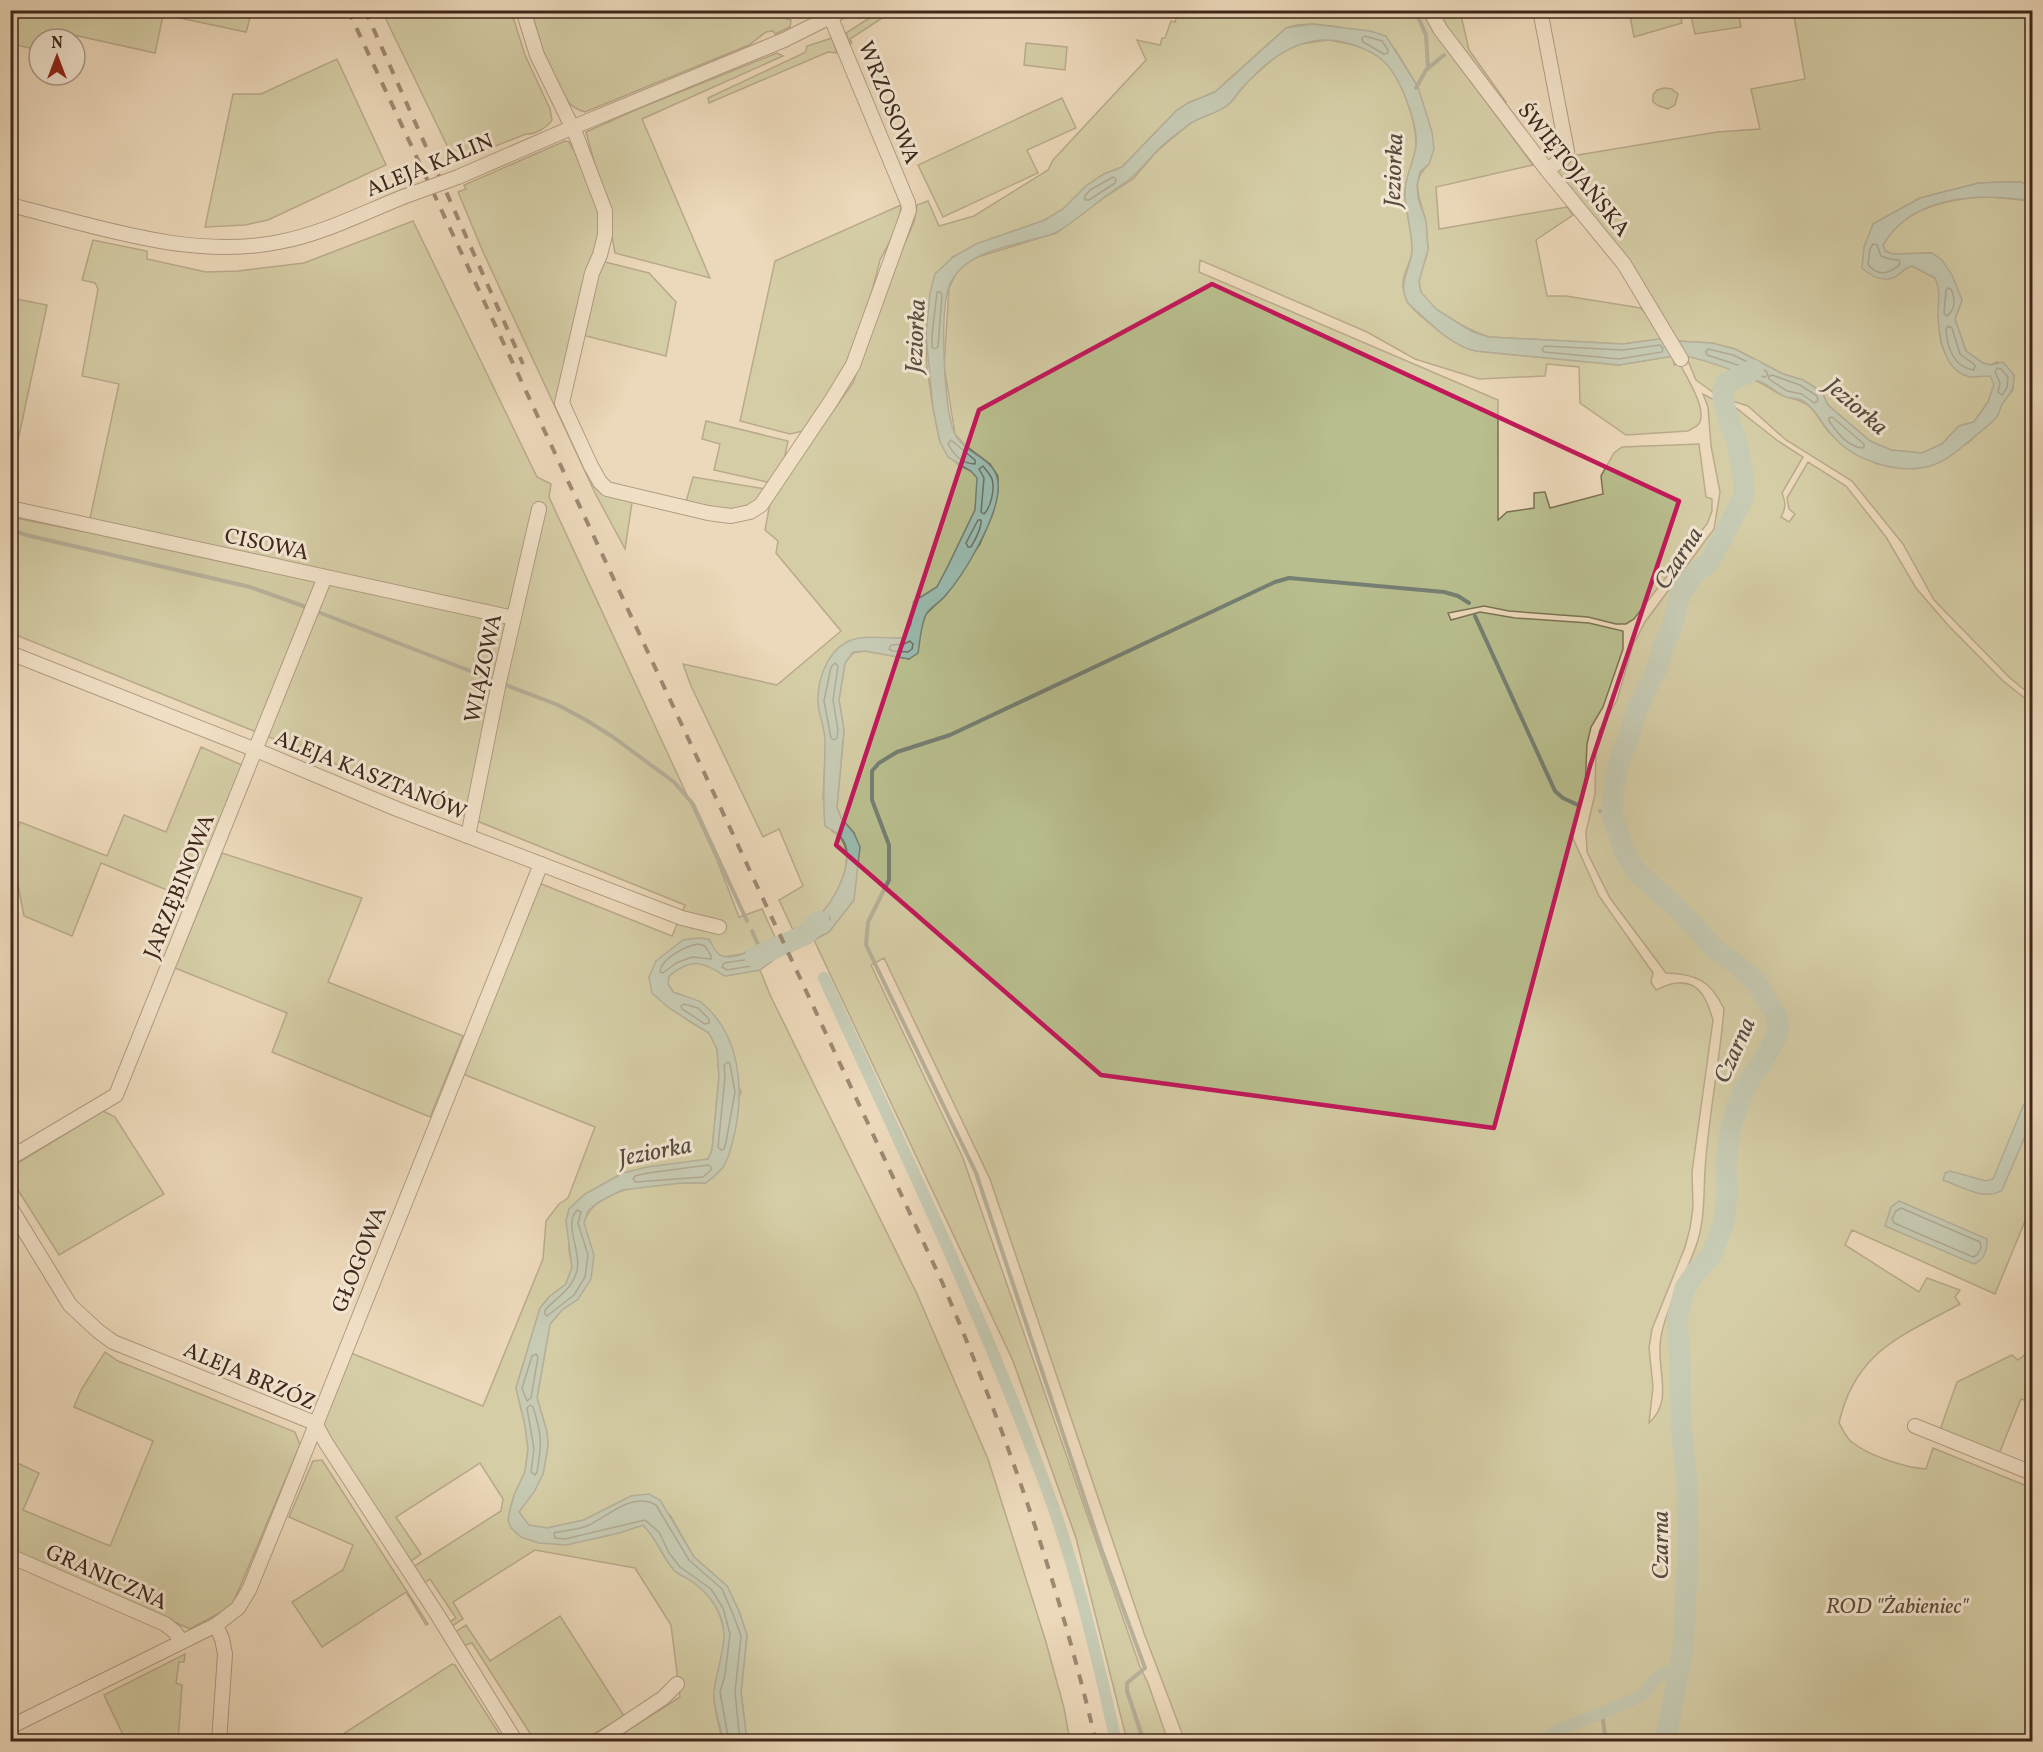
<svg xmlns="http://www.w3.org/2000/svg" width="2043" height="1752" font-family="Vollkorn,serif">
	<rect width="100%" height="100%" fill="#ecd8ba"/>
	<filter id="stains"><feTurbulence type="fractalNoise" baseFrequency=".00333" numOctaves="4"/><feColorMatrix values="0 0 0 0 .2 0 0 0 0 .09 0 0 0 0 .02 0 0 0 .5 -.17"/></filter>
	<radialGradient id="worn" r=".72"><stop offset=".6" stop-color="#630" stop-opacity="0"/><stop offset="1" stop-color="#630" stop-opacity=".3"/></radialGradient>
	<g fill="#b9be8e" stroke="#7c7254" stroke-width="1.5">
		<polygon points="11,10 164,10 164,11 155,53 69,34 68,39 39,39 39,50 11,44"/>
		<path d="M775,10L779,17L791,20L790,27L775,34L773,31L766,32L749,45L585,112C578,110 570,105 566,99C553,78 535,35 531,11Z"/>
		<polygon points="171,11 171,10 252,11 246,32 170,16"/>
		<path d="M382,11H511L525,55L550,109L552,120C548,127 534,135 526,134L455,162Z"/>
		<polygon points="880,11 893,11 850,39 852,43 850,44 846,33"/>
		<path d="M1178,11H1421L1451,55L1533,165L1436,187L1439,229L1567,207L1573,215L1536,240L1547,296H1566L1641,308L1666,338L1623,344L1489,337C1471,331 1428,310 1421,292C1414,277 1428,261 1428,247C1427,238 1427,227 1425,219C1420,197 1409,182 1429,164L1418,87L1395,49L1340,27L1312,24L1297,25L1286,28L1215,92L1188,103L1176,111L1122,167L1104,174L1086,186L1063,209L1045,220L952,257L926,335L927,368L933,408L940,442L958,465L971,471L978,478L975,510L948,566L937,587L913,602L911,624L904,638H862L818,701L826,740L823,799L832,831C863,847 838,900 818,916C811,922 801,926 793,930L779,900L803,886L779,829L763,837L691,686L683,664L777,685L841,631L776,553L778,541L765,530L770,503L777,490L853,383L897,261L914,222L917,205L928,201L939,226L974,216L1048,170L1053,160L1146,60L1137,40L1160,45L1162,38H1165L1171,21L1175,22Z"/>
		<polygon points="1443,11 1460,11 1469,50 1506,102 1502,105 1459,47 1442,18"/>
		<polygon points="1629,11 1680,11 1682,23 1634,37"/>
		<polygon points="1690,11 1738,11 1741,27 1695,34"/>
		<path d="M1793,11H2032V185L2020,182L1979,183L1920,198L1873,224L1885,279C1896,277 1901,269 1912,266L1936,278C1947,306 1927,344 1956,365C1972,377 1971,377 1991,376L1995,385L1988,402L1974,422L1959,426L1942,444L1922,453L1891,450L1870,441L1828,405L1822,392L1803,380L1783,374L1735,349L1712,343L1677,341L1637,273L1554,171L1560,165L1570,162L1572,156L1717,132L1760,129L1751,89L1805,79Z"/>
		<polygon points="832,38 837,53 828,52 709,103 708,98 804,53 806,51 807,46"/>
		<path d="M1327,40C1346,43 1368,46 1383,60C1401,76 1416,120 1416,144C1416,160 1405,176 1405,193C1405,212 1413,232 1412,252C1411,263 1401,276 1403,287C1404,292 1406,300 1409,304C1421,319 1459,347 1476,351L1619,365L1673,356L1674,365L1680,364C1687,378 1706,407 1700,422C1698,427 1692,428 1688,431L1626,435L1580,403L1579,367L1547,364L1545,376L1479,379L1415,359L1367,332L1200,260L1199,272L1498,400V520L1507,512L1534,508V493L1545,492L1550,508L1603,494L1601,476L1614,453L1622,447L1699,444L1706,497L1712,499V511L1707,524L1634,619L1626,624H1616L1588,617L1509,611L1484,606L1448,613L1451,620L1480,612L1515,618L1589,623L1623,631V649L1603,707L1591,727L1587,744L1585,789L1572,836L1599,896L1653,973L1651,982L1656,990C1663,987 1670,983 1678,983C1701,981 1708,1003 1713,1020L1692,1172L1693,1207L1690,1228L1685,1247L1652,1329L1649,1348L1653,1387L1649,1423C1675,1400 1655,1368 1661,1337C1667,1303 1688,1273 1698,1240C1706,1213 1703,1185 1706,1158C1710,1108 1720,1059 1724,1009C1711,981 1697,974 1666,973L1610,898L1587,852L1586,832L1595,794L1596,746L1600,730L1617,700L1633,645L1645,622L1714,529L1720,492L1711,446L1708,407L1703,394L1722,404C1725,433 1746,460 1741,490C1740,500 1733,507 1728,515L1737,516C1754,495 1750,455 1739,431C1735,422 1730,415 1727,405L1736,408L1778,441L1803,457L1782,493C1786,503 1786,508 1781,517L1789,522L1795,514L1789,509L1787,498L1808,462L1846,486L1886,537L1916,588L1948,625L2002,680L2032,704V1204L1995,1294L1852,1230L1845,1245L1919,1292L1927,1278L1960,1290L1955,1297L1960,1304C1902,1336 1855,1351 1839,1423C1843,1429 1846,1438 1852,1442C1867,1455 1906,1468 1926,1469L1933,1448L2032,1488V1741H1185L1144,1633L990,1179L884,958L871,965L963,1158L1140,1667L1148,1683L1168,1741H1127L1076,1538L1013,1361L814,940L829,932L854,900V833L841,818L837,807L844,730L839,700L845,663L853,653L865,651L909,659L926,614L946,595L980,544L993,513L998,491V476L990,464L965,445L955,434L944,366L949,288L957,272L971,259L1056,233L1106,196L1133,179L1157,151L1186,127L1199,117L1223,108L1231,102L1248,81L1275,57L1295,45Z"/>
		<polygon points="1026,43 1067,47 1065,70 1024,65"/>
		<polygon points="777,53 783,56 642,119 710,278 615,253 607,209 586,132 640,108"/>
		<polygon points="337,59 386,165 268,220 245,225 205,227 233,94 261,94"/>
		<polygon points="1664,88 1672,89 1678,94 1675,105 1668,109 1659,106 1653,102 1653,95 1657,90"/>
		<polygon points="1062,98 1076,128 1027,150 1038,173 943,217 918,165"/>
		<path d="M565,141L569,142L573,149L576,148C587,178 602,208 599,240L561,379L587,465L630,498L632,503L625,549L595,493L483,252L458,192L466,189L464,185Z"/>
		<path d="M1982,196L2032,201V696L2010,678L1934,600L1903,544L1852,481L1786,440L1748,406L1726,399L1728,387C1754,369 1764,388 1784,396C1794,400 1801,399 1810,407C1819,415 1823,428 1833,436C1846,447 1862,456 1877,464L1968,443L1998,414L2003,402L2013,390L2014,375L1997,362L1991,365L1983,363L1966,351L1955,319L1962,300L1932,253L1892,254L1885,251L1883,245C1905,207 1942,202 1982,196Z"/>
		<polygon points="901,205 899,224 880,260 866,315 845,372 803,431 790,434 740,421 775,261"/>
		<path d="M413,221L537,477L551,484L549,497L717,860L739,917L762,909L776,939L742,954L723,957L683,940L673,948L649,977L687,1020L709,1033L717,1049L719,1077L712,1150L708,1159L623,1173L585,1194L569,1209V1250L572,1267L566,1284L549,1297L540,1308L516,1388L525,1425L528,1449L525,1472L514,1495L510,1510L539,1543C576,1545 608,1537 643,1525C657,1538 661,1556 674,1570C679,1575 685,1577 690,1580C709,1592 721,1610 724,1632C726,1652 716,1672 714,1692C713,1707 719,1727 723,1741H611L680,1697L671,1625L635,1568L535,1550L453,1602L463,1619L452,1626L448,1623L456,1618L430,1579L423,1584L413,1567L501,1511L503,1499L480,1463L396,1517L421,1554L410,1562L322,1427L351,1353L483,1406L543,1259L546,1221L559,1204L568,1198L595,1127L463,1074L539,883L672,936L685,905L11,633L10,517L87,532L119,384L82,376L98,289L95,283L82,280L93,240L147,251V259L206,272L238,271L304,263Z"/>
		<polygon points="605,262 649,273 676,302 666,356 582,335 598,271"/>
		<polygon points="11,298 47,305 11,473 10,298"/>
		<path d="M1686,356L1713,362L1740,372C1726,379 1719,381 1721,398L1696,380Z"/>
		<polygon points="706,421 788,441 784,460 770,480 767,482 714,470 720,444 702,439"/>
		<path d="M693,477L766,489C764,493 762,499 759,501C739,519 708,507 686,502Z"/>
		<polygon points="201,747 244,766 189,899 101,863 72,936 24,916 11,850 20,822 107,856 124,815 166,832"/>
		<polygon points="222,853 362,898 328,982 463,1036 430,1117 272,1052 287,1013 175,968"/>
		<path d="M694,962L710,966L725,976L760,970L771,997L917,1294L988,1459L1046,1642L1064,1708L1070,1741H747L741,1692L747,1635L739,1611L727,1586L694,1557L670,1515L631,1496L584,1520L547,1528L529,1526L519,1512L543,1474L548,1446L547,1432L537,1398L550,1324L562,1310L578,1299L584,1222C598,1181 671,1183 706,1183L741,1092L701,1002L673,992L668,984L669,976L679,968Z"/>
		<polygon points="103,1111 115,1117 164,1194 59,1255 11,1179 11,1167"/>
		<polygon points="2032,1349 2032,1403 2021,1399 1999,1454 1940,1430 1957,1382 2012,1355 2018,1360"/>
		<polygon points="105,1352 118,1361 295,1432 300,1445 234,1601 229,1608 190,1629 11,1550 11,1460 39,1473 23,1510 110,1546 153,1441 74,1407 81,1390"/>
		<polygon points="322,1460 428,1624 426,1625 406,1592 322,1647 292,1602 343,1570 353,1545 289,1517 313,1461"/>
		<polygon points="560,1616 624,1716 582,1741 535,1741 472,1643 463,1646 455,1632 466,1625 490,1661"/>
		<polygon points="185,1654 184,1662 179,1662 176,1683 182,1685 178,1741 126,1741 104,1695"/>
		<polygon points="452,1664 455,1665 504,1741 332,1741"/>
	</g>
	<g fill="#99baae" stroke="#757f73" stroke-width="1.5">
		<path d="M1312,24L1370,31L1386,36L1418,87L1432,132L1434,149L1429,164L1420,172L1417,185L1418,198L1426,221L1428,250L1419,281L1421,292L1436,309L1458,323L1473,332L1489,337L1623,344L1666,338L1673,356L1619,365L1476,351C1450,346 1427,320 1408,303C1397,284 1410,270 1412,252C1413,231 1405,212 1405,192C1405,176 1414,162 1416,146C1418,123 1400,74 1381,59C1369,49 1353,44 1338,41C1300,35 1269,58 1245,85C1239,90 1235,98 1230,103C1219,114 1200,116 1188,125C1177,134 1165,142 1156,152C1144,164 1136,176 1122,185C1100,199 1081,217 1059,231C1051,236 1040,237 1031,240C1001,248 964,254 950,284C939,310 944,405 954,432C964,457 1002,456 998,491C996,520 964,575 945,596C940,602 932,606 927,613C921,622 920,642 918,653L909,659L865,651L853,652L845,663L839,700L844,730L837,807L841,818L854,833L860,847L854,900L829,932L801,946L793,930C801,926 811,922 818,916C835,902 858,857 841,837C837,832 830,829 825,826C822,798 825,772 825,744C826,730 819,717 818,703C817,682 826,654 845,643C861,633 886,639 904,638L911,624L913,602L937,587L948,566L975,510L977,478L971,471L948,457L940,442L933,408L926,335L930,293L935,274L953,257L976,244L1045,220L1063,209L1086,186L1104,174L1122,167L1176,111L1188,103L1215,92L1286,28Z"/>
		<path d="M2000,182H2020L2032,185V201C1980,193 1913,194 1883,245L1885,251L1892,254L1932,253L1942,260L1952,275L1962,300L1955,319L1966,351L1983,363L1991,365L2003,362L2014,375C2013,391 2012,390 2003,403C2000,406 2000,411 1998,415C1992,424 1982,430 1974,437C1962,447 1948,460 1933,465C1901,476 1854,461 1833,436C1822,425 1815,406 1799,399C1795,398 1790,398 1786,397C1777,394 1771,386 1763,383C1737,372 1713,362 1686,356L1677,341L1712,343L1735,349L1783,374L1803,380L1822,392L1828,405L1870,441L1891,450L1922,453L1942,444L1959,426L1974,422L1988,402L1994,384L1990,376C1984,376 1977,377 1971,377C1944,372 1939,338 1938,315C1938,301 1941,291 1935,278L1912,266C1904,268 1901,274 1895,277C1882,283 1871,276 1862,268L1864,247L1873,224L1920,198L1979,183Z"/>
		<path d="M698,938L709,939C712,944 715,952 720,955C733,963 764,944 776,939L783,953L760,970L725,976C702,961 691,958 669,976L668,984L673,992C682,996 696,998 703,1004C740,1035 744,1088 735,1132C732,1143 730,1158 723,1167C719,1173 712,1178 706,1183H681L622,1190L599,1202L588,1211L584,1223L594,1255L591,1279L578,1299L562,1310L550,1324L537,1398L547,1432L548,1446L543,1474L534,1492L519,1512L529,1525L547,1528L584,1520L631,1496L649,1494L660,1500L694,1557L727,1586L739,1611L747,1635L741,1692L747,1741H723L722,1735C719,1722 712,1704 714,1690C717,1672 723,1655 724,1636C724,1612 708,1592 690,1580C684,1576 678,1575 674,1570C662,1556 657,1539 643,1525L619,1533L566,1545L539,1543L521,1537L511,1528L508,1520L510,1510L514,1495L525,1472L528,1449L525,1425L516,1388L540,1308L549,1297L566,1284L572,1267L566,1221L569,1209L585,1194L623,1173L647,1167L708,1159L712,1150L719,1077L717,1049L709,1033L669,1008L652,993L649,977L656,961L683,940Z"/>
		<path d="M2032,1100V1120L2002,1190C1986,1202 1960,1186 1943,1180L1945,1173L1950,1171L1986,1181L1993,1179L2024,1104Z"/>
		<path d="M1899,1201L1987,1239C1987,1250 1985,1259 1974,1264L1885,1226L1891,1207Z"/>
	</g>
	<g fill="none" stroke-linecap="round" stroke-linejoin="round">
		<g stroke="#6c7064" stroke-width="1.5">
			<polygon points="1365,36 1382,41 1388,50 1388,53 1384,54 1363,42 1362,38"/>
			<polygon points="1113,177 1116,179 1115,183 1089,200 1085,200 1085,196 1090,190"/>
			<path d="M1873,244L1877,245L1881,256L1890,259L1899,260L1900,264C1890,274 1877,277 1868,264L1870,249Z"/>
			<path d="M1948,288L1951,289C1955,298 1956,309 1947,316L1944,313L1946,290Z"/>
			<polygon points="937,292 940,292 942,294 938,347 935,349 932,347 932,335"/>
			<path d="M1948,326L1952,328L1960,354L1975,365L1974,370C1954,368 1947,347 1946,329Z"/>
			<polygon points="1660,345 1663,348 1662,352 1619,359 1544,352 1542,349 1545,346 1623,350"/>
			<polygon points="1708,349 1733,355 1766,371 1768,375 1765,377 1753,374 1741,366 1707,355 1706,352"/>
			<polygon points="1997,368 2001,369 2008,377 2007,388 2002,395 1998,392 2000,383 1995,372"/>
			<polygon points="1772,375 1800,385 1817,396 1818,401 1814,403 1802,394 1787,391 1769,379 1769,376"/>
			<path d="M1832,417L1864,444V448C1849,448 1838,434 1829,421V418Z"/>
			<path d="M951,440L975,460V464C963,464 954,455 948,444Z"/>
			<path d="M983,466C986,470 990,474 992,479C995,489 991,507 984,514L981,512L984,478L979,469Z"/>
			<path d="M978,520H981C982,528 975,540 971,547H968L966,543Z"/>
			<polygon points="910,641 913,644 912,649 908,652 893,651 889,649 891,645 904,644"/>
			<polygon points="835,663 838,666 833,700 838,730 837,738 834,740 831,738 824,701 831,667"/>
			<polygon points="826,916 829,917 830,919 825,927 807,936 803,935 804,931"/>
			<path d="M698,944L705,946L711,956V959L692,957L676,963L663,973L660,972C661,958 686,946 698,944Z"/>
			<polygon points="770,948 774,949 774,953 757,965 727,970 722,967 724,963 744,960"/>
			<polygon points="684,1004 698,1008 709,1019 709,1023 705,1024 682,1009 681,1006"/>
			<polygon points="728,1062 730,1064 735,1092 726,1142 724,1149 721,1150 718,1147 725,1077 724,1065"/>
			<polygon points="708,1165 711,1167 711,1170 703,1177 636,1182 633,1179 635,1176 648,1173"/>
			<polygon points="1901,1208 1980,1242 1981,1248 1977,1255 1973,1257 1894,1223 1892,1219 1896,1211"/>
			<path d="M577,1210L581,1212L578,1223L588,1255L585,1277L574,1295L547,1316L545,1314V1310C558,1296 572,1290 577,1270C582,1252 563,1225 577,1210Z"/>
			<polygon points="536,1354 538,1357 531,1398 527,1401 522,1388 532,1356"/>
			<path d="M530,1405L533,1407C542,1435 542,1444 537,1472L535,1475L531,1472L534,1449L527,1408Z"/>
			<path d="M729,1742L720,1692L725,1675L730,1634L723,1608L711,1589L680,1567L669,1553L659,1532L645,1520L565,1539L555,1538L554,1533C565,1530 577,1530 587,1526C608,1517 632,1491 656,1505L689,1560L722,1589L733,1614L741,1636L735,1692L740,1742"/>
		</g>
		<g stroke="#757f73" stroke-width="4">
			<polyline points="1415,10 1426,35 1428,68"/>
			<polyline points="1416,88 1426,70 1444,55"/>
			<polyline points="10,529 26,535 250,587 306,607"/>
			<polyline points="318,612 491,679"/>
			<polyline points="1475,616 1555,791 1563,798 1578,805"/>
			<polyline points="506,685 558,705 586,720 613,737 674,782 693,804 747,921"/>
			<polyline points="1600,811 1612,814"/>
			<polyline points="752,931 760,949"/>
			<polyline points="1602,1713 1606,1742"/>
			<polyline points="1144,1742 1127,1691 1127,1683 1145,1668 1102,1551 976,1173 866,945 868,922 889,880 889,845 872,800 872,771 879,763 897,752 950,735 1275,582 1289,578 1444,592 1458,596 1469,603"/>
		</g>
		<g stroke="#99baae" stroke-width="12">
			<path d="M824,978C901,1145 981,1312 1045,1484C1076,1567 1097,1655 1116,1742"/>
			<polyline points="1541,1742 1555,1731 1602,1713 1643,1695 1656,1678 1666,1672 1679,1670"/>
		</g>
		<g stroke="#99baae" stroke-width="21">
			<polyline points="755,957 805,935 819,921"/>
			<polyline points="1665,1742 1683,1649 1688,1555 1687,1484 1681,1424 1680,1360 1677,1318 1685,1288 1696,1272 1711,1256 1724,1222 1727,1192 1726,1161 1731,1126 1744,1088 1762,1062 1776,1038 1779,1025 1776,1015 1756,982 1736,964 1716,950 1680,911 1636,871 1624,851 1612,814 1614,784 1620,759 1629,737 1636,711 1658,666 1663,647 1673,625 1680,594 1694,574 1710,561 1744,496 1743,474 1738,445 1729,421 1723,399 1723,389 1725,384 1753,370"/>
		</g>
		<defs>
			<g id="street">
				<polyline points="523,10 537,55 576,135 605,211 605,235 600,255 592,273 562,403 591,466 600,482 607,489 708,513 731,516 750,512 761,505 831,401 853,365 909,210 908,203 831,18"/>
				<polyline points="1430,10 1440,29 1547,170 1624,264 1681,359"/>
				<polyline points="1540,10 1567,151 1564,158 1547,170"/>
				<polyline points="458,177 571,128 784,40 844,10"/>
				<path d="M10,205C96,226 191,260 279,242C322,234 363,213 403,197"/>
				<polyline points="10,508 514,618"/>
				<polyline points="10,653 256,750 397,809 682,918 719,927"/>
				<polyline points="468,836 499,682 539,509"/>
				<polyline points="10,1158 116,1095 325,577"/>
				<polyline points="10,1207 70,1305 98,1331 113,1342 315,1423 326,1443 437,1614 516,1742"/>
				<polyline points="1915,1426 2032,1473"/>
				<polyline points="10,1556 165,1624 175,1632 181,1641"/>
				<polyline points="216,1625 222,1639 225,1654 219,1742"/>
				<polyline points="10,1727 216,1625 238,1608 249,1590 282,1509 541,864"/>
				<polyline points="597,1742 663,1698 677,1684"/>
			</g>
		</defs>
		<use href="#street" stroke="#6a5343" stroke-width="16"/>
		<use href="#street" stroke="#f3e6d2" stroke-width="14"/>
		<g stroke="#3f271b" stroke-width="4" stroke-dasharray="10 10" stroke-linecap="butt">
			<path d="M348,10L942,1282C1007,1434 1058,1581 1096,1742"/>
			<polyline points="365,10 523,364"/>
		</g>
		<defs>
			<polyline id="street-bridge" points="403,197 458,177"/>
		</defs>
		<use href="#street-bridge" stroke="#6a5343" stroke-width="16" stroke-linecap="butt"/>
		<use href="#street-bridge" stroke="#f3e6d2" stroke-width="14"/>
	</g>
	<path d="M0 0H2043V1752H0ZM1212,284L1679,501L1590,766L1494,1128L1101,1075L836,845L979,410Z" fill="#ecd8ba" fill-opacity=".55" fill-rule="evenodd"/>
	<path fill="none" stroke="#c2185b" stroke-width="4.5" stroke-linejoin="round" d="M1212,284L1679,501L1590,766L1494,1128L1101,1075L836,845L979,410Z"/>
	<g text-anchor="middle" stroke-width="6" stroke-linejoin="round" paint-order="stroke">
		<g font-size="22" fill="#3f271b" stroke="#f3e6d2">
			<text transform="translate(890 102) rotate(68)" y="8">WRZOSOWA</text>
			<text transform="translate(429 164) rotate(-22)" y="8">ALEJA KALIN</text>
			<text transform="translate(1575 169) rotate(51)" y="8">ŚWIĘTOJAŃSKA</text>
			<text transform="translate(267 543) rotate(12)" y="8">CISOWA</text>
			<text transform="translate(482 668) rotate(-78)" y="8">WIĄZOWA</text>
			<text transform="translate(371 774) rotate(22)" y="8">ALEJA KASZTANÓW</text>
			<text transform="translate(178 886) rotate(-68)" y="8">JARZĘBINOWA</text>
			<text transform="translate(358 1259) rotate(-68)" y="8">GŁOGOWA</text>
			<text transform="translate(250 1375) rotate(23)" y="8">ALEJA BRZÓZ</text>
			<text transform="translate(107 1576) rotate(24)" y="8">GRANICZNA</text>
		</g>
		<g font-size="22" font-style="italic" fill="#5e4d38" stroke="#f3e6d2">
			<text x="1897" y="1613">ROD "Żabieniec"</text>
		</g>
		<g font-size="24" font-style="italic" fill="#564c40" stroke="#f3e6d2">
			<text transform="translate(1393 170) rotate(-88)" y="8">Jeziorka</text>
			<text transform="translate(915 336) rotate(-87)" y="8">Jeziorka</text>
			<text transform="translate(1857 406) rotate(41)" y="8">Jeziorka</text>
			<text transform="translate(1678 558) rotate(-57)" y="8">Czarna</text>
			<text transform="translate(1734 1050) rotate(-66)" y="8">Czarna</text>
			<text transform="translate(655 1151) rotate(-11)" y="8">Jeziorka</text>
			<text transform="translate(1660 1545) rotate(-90)" y="8">Czarna</text>
		</g>
	</g>
	<rect width="2043" height="1752" fill="none" stroke="#ecd8ba" stroke-width="36"/>
	<rect x="12" y="12" width="2019" height="1728" fill="none" stroke="#3f271b" stroke-width="3"/>
	<rect x="18" y="18" width="2007" height="1716" fill="none" stroke="#3f271b" stroke-width="1.5"/>
	<g transform="translate(57 57)"><circle r="28" fill="#f3e6d2" stroke="#ab9a89" stroke-width="1.5"/>
	<path d="M0-4.5L10 22L0 15L-10 22Z" fill="#8f2418"/>
	<text y="-9" font-size="16" font-weight="bold" text-anchor="middle" fill="#3f271b">N</text>
	</g>
	<rect width="100%" height="100%" filter="url(#stains)"/>
	<rect width="100%" height="100%" fill="url(#worn)"/>
</svg>
